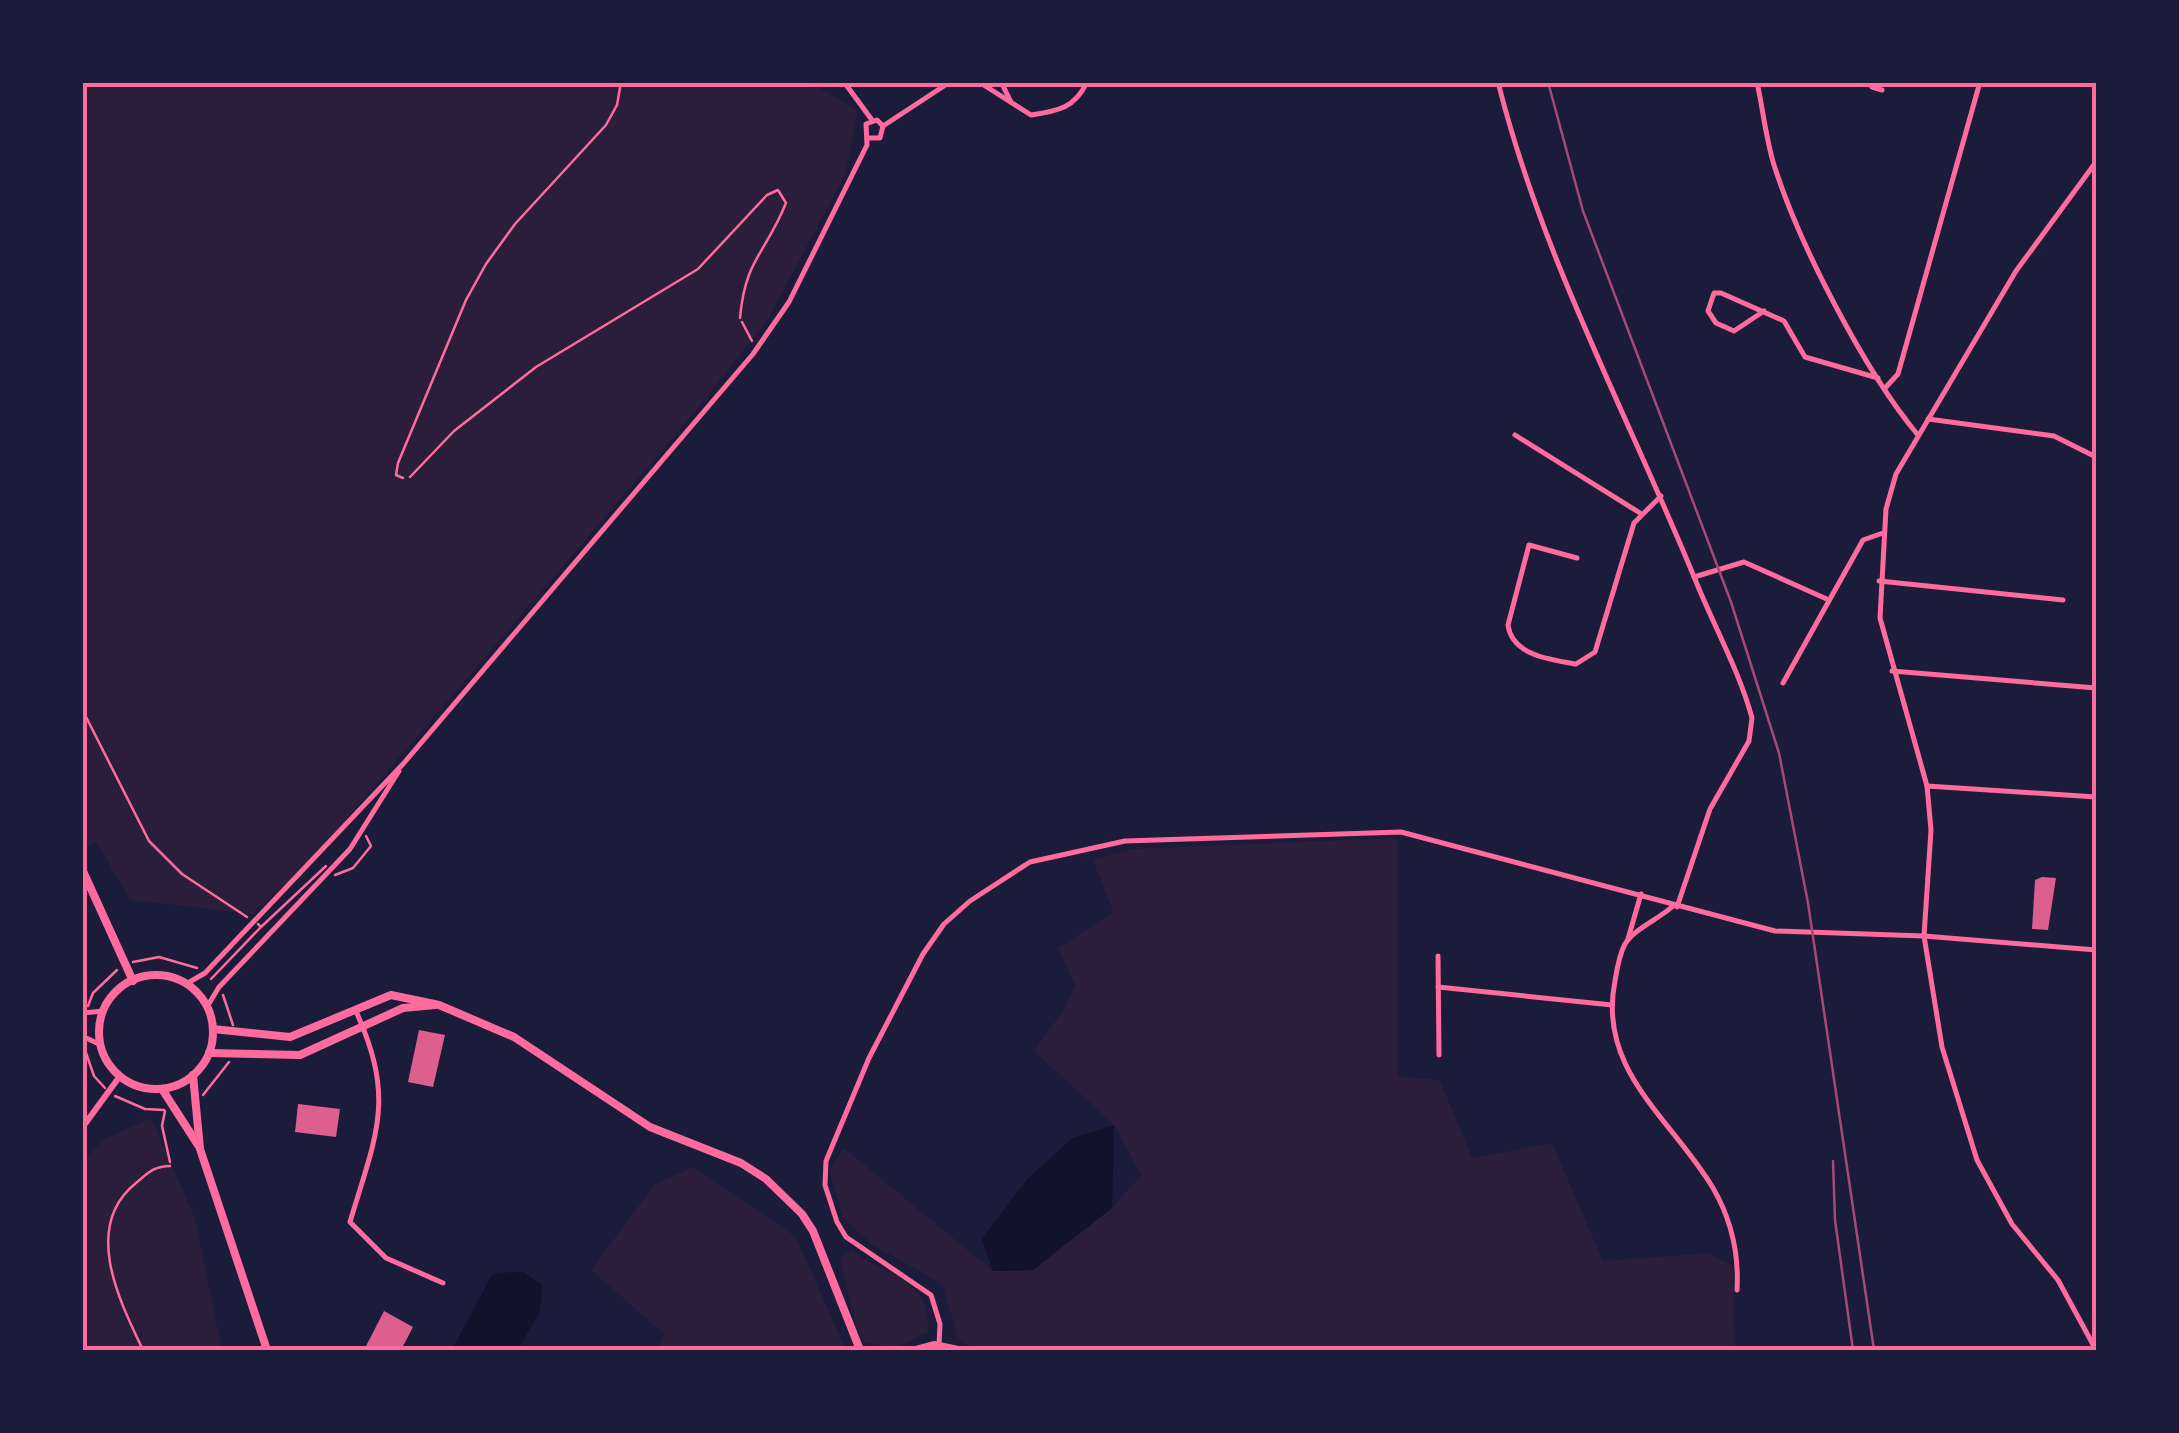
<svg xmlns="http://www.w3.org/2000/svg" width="2179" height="1433" font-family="'Roboto Condensed',sans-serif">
	<rect width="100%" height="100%" fill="#1b1b3a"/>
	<g fill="#2a1e3b">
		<polygon points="777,82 819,88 858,110 845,175 768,319 700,406 308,864 253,914 130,900 96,841 83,848 82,83"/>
		<polygon points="1397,838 1397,1076 1440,1080 1472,1158 1552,1143 1603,1261 1709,1253 1733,1266 1735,1350 976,1350 958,1338 942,1284 873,1245 843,1218 829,1170 844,1148 993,1271 1033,1270 1112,1208 1141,1175 1114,1125 1034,1051 1066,1006 1075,985 1058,948 1113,912 1093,860 1132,849"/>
		<polygon points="151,1118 195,1218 222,1350 83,1350 83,1165 102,1140"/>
		<polygon points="692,1167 796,1237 846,1350 657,1350 664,1334 591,1270 654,1185"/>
		<path d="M852,1250C888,1279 929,1276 929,1331L894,1349L864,1342L856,1325L840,1258Z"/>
	</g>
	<g fill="#12122b">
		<polygon points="1114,1125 1112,1208 1033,1270 993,1271 982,1239 1029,1177 1073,1138"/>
		<polygon points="524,1272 542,1285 540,1311 518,1350 452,1350 493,1273"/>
	</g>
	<g fill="#dd5f8e">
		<polygon points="2042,877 2056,878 2048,930 2032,929 2035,880"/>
		<polygon points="419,1030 445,1035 433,1087 408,1082"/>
		<polygon points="298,1104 340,1109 336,1137 295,1132"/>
		<polygon points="384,1311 413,1327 401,1350 364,1350"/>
	</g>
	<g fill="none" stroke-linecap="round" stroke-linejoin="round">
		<g stroke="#ff6b9d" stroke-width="2.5">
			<polyline points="742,322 752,341"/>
			<polyline points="403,478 396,475 398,463 466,300 486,264 515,224 606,125 617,105 621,82"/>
			<polyline points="82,709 149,841 182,874 247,917"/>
			<polyline points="335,875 353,868 371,846 366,836"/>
			<polyline points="258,924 261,927 326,866"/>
			<polyline points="133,962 159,957 197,968"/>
			<polyline points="211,979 260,928"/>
			<polyline points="223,995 233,1025"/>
			<polyline points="88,1006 93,993 117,970"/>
			<polyline points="84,1047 94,1076 105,1088"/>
			<polyline points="203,1095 229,1062"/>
			<polyline points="115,1096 145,1109 164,1110"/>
			<polyline points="165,1111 162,1126 170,1162"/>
		</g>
		<g stroke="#ff6b9d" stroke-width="2.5">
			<path d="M410,477L454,431L536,367L698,269L767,195L778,190L786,203C766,253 745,259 740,318"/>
			<path d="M143,1350C119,1300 82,1226 136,1183C148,1173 154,1166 170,1166"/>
		</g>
		<g stroke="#ff6b9d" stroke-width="5">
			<polyline points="794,82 807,82"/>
			<polyline points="844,82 872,120"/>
			<path d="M979,82L1031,115C1058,111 1075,108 1087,82"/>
			<polyline points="1001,82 1011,102"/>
			<path d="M1498,82C1542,258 1629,417 1697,584C1715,628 1740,673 1752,718L1749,741L1710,809L1677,907"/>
			<path d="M1757,82C1763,110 1766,139 1774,165C1799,244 1865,372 1918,435"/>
			<polyline points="1874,82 1872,87 1882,90"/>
			<polyline points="883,126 950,82"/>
			<polyline points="868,138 880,138 883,126"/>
			<polyline points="1764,311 1734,331 1716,323 1708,311 1714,293 1721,293 1784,321 1805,357 1878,378"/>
			<polyline points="1885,388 1898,374 1980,82"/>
			<polyline points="1928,419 2054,436 2096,457"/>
			<polyline points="1515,435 1640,513"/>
			<path d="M1577,558L1529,545L1508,625C1512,655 1550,660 1576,664L1595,652L1634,523L1661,496"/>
			<polyline points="1694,577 1744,562 1829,600"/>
			<polyline points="1879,581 2063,600"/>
			<polyline points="1892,671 2096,688"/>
			<polyline points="1783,683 1863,540 1883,533"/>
			<polyline points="1927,786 2096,797"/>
			<path d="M1673,906C1659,919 1634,929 1625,944C1619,955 1617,969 1615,981C1597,1071 1672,1119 1713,1188C1731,1219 1739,1255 1737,1290"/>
			<polyline points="1628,939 1641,894"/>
			<polyline points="1438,956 1439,1055"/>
			<polyline points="186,984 205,973 403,764 753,354 789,302 867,145 866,124 877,120 883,126"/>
			<polyline points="1438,987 1612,1005"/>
			<polyline points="207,1007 219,987 350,849 399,771"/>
			<path d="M355,1009C396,1099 377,1132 350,1222L386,1258L443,1283"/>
			<polyline points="82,1013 104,1011"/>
			<polyline points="82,1036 101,1045"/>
			<polyline points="939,1345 940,1324 931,1295 846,1237 837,1222 825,1185 826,1161 869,1058 923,954 944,924 970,901 1030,862 1125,841 1401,832 1775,931 1924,936 2096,950"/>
			<polyline points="2096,1350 2058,1280 2012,1224 1977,1160 1942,1047 1924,936 1931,830 1927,786 1880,618 1886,509 1896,474 2016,271 2096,162"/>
		</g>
		<polyline stroke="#ff6b9d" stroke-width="6" points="82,1128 120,1076"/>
		<g stroke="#ff6b9d" stroke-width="8">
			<polyline points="82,869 133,981"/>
			<circle cx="156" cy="1032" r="57"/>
			<polyline points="213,1029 290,1037 391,995 439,1005 514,1037 650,1127 741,1163 766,1179 802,1214 813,1231 860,1350"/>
			<polyline points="209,1053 300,1055 403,1008 435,1005"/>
			<polyline points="193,1075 200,1149 267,1350"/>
			<polyline points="162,1089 198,1145"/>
			<polyline points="915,1350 934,1345 958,1350"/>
		</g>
		<g stroke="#a44b75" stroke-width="2.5">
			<polyline points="1548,82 1583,211 1731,602 1779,753 1808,903 1874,1350"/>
			<polyline points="1833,1161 1835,1220 1853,1350"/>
		</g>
	</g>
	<rect width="2179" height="1433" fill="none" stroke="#1b1b3a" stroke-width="170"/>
	<rect x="85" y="85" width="2009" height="1263" fill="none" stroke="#ff6b9d" stroke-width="4"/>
</svg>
